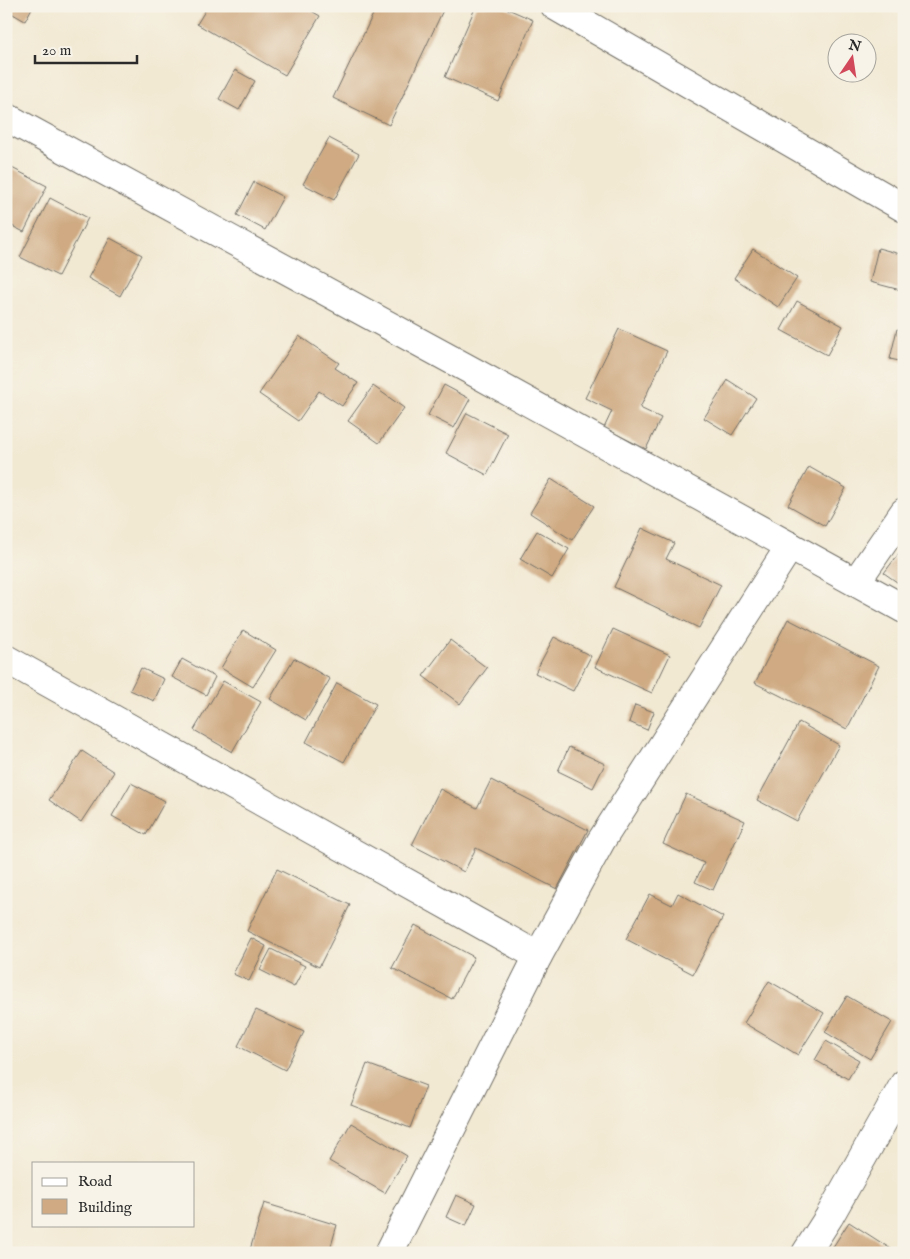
<svg xmlns="http://www.w3.org/2000/svg" width="910" height="1259" font-family="'IM FELL English',serif">
	<rect width="100%" height="100%" fill="#f7f3e8"/>
	<filter id="ink" filterUnits="userSpaceOnUse"><feTurbulence type="fractalNoise" baseFrequency=".02" numOctaves="2"/><feDisplacementMap in="SourceGraphic" scale="10" xChannelSelector="R" yChannelSelector="G"/><feConvolveMatrix kernelMatrix="1 2 1 2 8 2 1 2 1" color-interpolation-filters="sRGB"/></filter>
	<filter id="wash" filterUnits="userSpaceOnUse"><feTurbulence type="fractalNoise" baseFrequency=".0096" numOctaves="4" result="noise"/><feDisplacementMap in="SourceGraphic" scale="20" xChannelSelector="R" yChannelSelector="G"/><feGaussianBlur stdDeviation="1.12" result="paint"/><feColorMatrix in="noise" values="0 0 0 0 0 0 0 0 0 0 0 0 0 0 0 0 0 1.4 0 .05"/><feComposite in="paint" operator="in"/></filter>
	<g filter="url(#wash)">
		<rect width="100%" height="100%" fill="#f2e9d3"/>
		<g id="blocks">
			<g fill="#cfaa82">
				<polygon points="6,6 33,6 25,21 6,10"/>
				<polygon points="208,6 303,6 320,16 285,75 197,24"/>
				<polygon points="377,6 445,6 389,125 333,98"/>
				<polygon points="476,6 501,6 533,20 498,101 445,77"/>
				<polygon points="235,70 255,81 239,110 219,99"/>
				<polygon points="329,138 359,154 334,200 303,184"/>
				<polygon points="6,165 47,186 24,232 6,223"/>
				<polygon points="254,182 283,197 265,230 237,215"/>
				<polygon points="50,198 88,218 58,276 20,257"/>
				<polygon points="110,238 142,255 120,296 88,278"/>
				<polygon points="878,248 904,255 904,291 870,282"/>
				<polygon points="753,249 797,278 778,307 734,278"/>
				<polygon points="797,301 843,326 827,355 781,330"/>
				<polygon points="619,329 667,351 640,408 661,418 646,449 604,428 612,411 585,398"/>
				<polygon points="897,329 904,331 904,362 890,359"/>
				<polygon points="299,336 339,363 335,368 358,383 342,406 319,391 298,421 259,394"/>
				<polygon points="728,380 756,398 732,435 704,418"/>
				<polygon points="444,385 470,399 454,428 428,415"/>
				<polygon points="373,386 404,408 379,443 348,421"/>
				<polygon points="467,413 508,434 487,475 446,453"/>
				<polygon points="809,467 846,488 825,526 788,505"/>
				<polygon points="551,479 594,506 572,540 530,513"/>
				<polygon points="642,528 674,543 666,559 721,585 699,628 614,587"/>
				<polygon points="537,531 569,549 552,578 520,559"/>
				<polygon points="900,552 904,555 904,587 884,573"/>
				<polygon points="788,619 879,666 847,729 755,683"/>
				<polygon points="613,629 670,655 652,693 595,667"/>
				<polygon points="243,630 276,650 253,687 221,668"/>
				<polygon points="554,637 591,656 573,691 535,673"/>
				<polygon points="450,640 487,668 460,704 423,676"/>
				<polygon points="294,658 330,679 306,720 270,699"/>
				<polygon points="182,659 215,677 206,695 172,677"/>
				<polygon points="141,668 164,679 154,701 130,690"/>
				<polygon points="223,681 261,702 232,752 194,730"/>
				<polygon points="337,683 376,704 344,762 306,742"/>
				<polygon points="635,705 654,712 647,730 629,722"/>
				<polygon points="799,722 839,745 797,821 757,800"/>
				<polygon points="569,747 605,764 593,788 558,771"/>
				<polygon points="82,751 114,772 81,822 49,800"/>
				<polygon points="491,780 588,830 557,889 476,848 464,872 412,845 440,789 477,808"/>
				<polygon points="131,783 165,801 146,835 112,816"/>
				<polygon points="686,794 745,821 713,890 695,882 704,863 663,844"/>
				<polygon points="277,869 350,905 319,967 247,931"/>
				<polygon points="678,893 723,917 693,974 626,939 650,894 672,905"/>
				<polygon points="415,925 474,957 452,999 392,968"/>
				<polygon points="251,938 266,946 249,981 233,974"/>
				<polygon points="271,949 305,966 294,987 260,970"/>
				<polygon points="769,981 824,1013 798,1055 744,1023"/>
				<polygon points="847,996 892,1022 870,1059 825,1032"/>
				<polygon points="256,1010 304,1032 285,1070 238,1046"/>
				<polygon points="826,1041 859,1060 848,1079 815,1060"/>
				<polygon points="367,1064 426,1086 410,1128 351,1105"/>
				<polygon points="351,1123 407,1156 385,1193 329,1161"/>
				<polygon points="456,1195 476,1204 466,1226 446,1217"/>
				<polygon points="264,1203 337,1225 329,1253 249,1253"/>
				<polygon points="849,1222 891,1249 889,1253 829,1253"/>
			</g>
		</g>
	</g>
	<g filter="url(#ink)">
		<use href="#blocks" fill-opacity="0" stroke="#716e66" stroke-width="1"/>
		<g fill="none" stroke-linecap="round" stroke-linejoin="round">
			<defs>
				<g id="minor">
					<polyline points="555,6 904,208"/>
					<polyline points="6,117 474,372 904,609"/>
					<polyline points="856,582 904,512"/>
					<polyline points="6,659 538,956"/>
					<polyline points="389,1253 538,956 601,841 790,546"/>
					<polyline points="806,1253 829,1217 904,1084"/>
				</g>
			</defs>
			<use href="#minor" stroke="#716e66" stroke-width="30"/>
			<use href="#minor" stroke="#fff" stroke-width="28"/>
		</g>
	</g>
	<rect width="910" height="1259" fill="none" stroke="#f7f3e8" stroke-width="25"/>
	<rect x="32" y="1162" width="162" height="65" fill="#f7f3e8" stroke="#a5a39c"/>
	<rect x="42" y="1178" width="25" height="8" fill="#ffffff" stroke="#a5a39c"/>
	<text x="78" y="1186" font-size="15" fill="#2b2b2b">Road</text>
	<rect x="42" y="1199" width="25" height="15" fill="#cfaa82" stroke="#a5a39c"/>
	<text x="78" y="1212" font-size="15" fill="#2b2b2b">Building</text>
	<g transform="translate(852 58) rotate(13)"><circle r="24" fill="#f7f3e8" stroke="#a5a39c"/>
	<path d="M0-4L9 19L0 12L-9 19Z" fill="#d1495b"/>
	<text y="-8" font-size="14" font-weight="bold" text-anchor="middle" fill="#2b2b2b">N</text>
	</g>
	<path d="M35 55v8h102v-8" fill="none" stroke="#2b2b2b" stroke-width="2.5"/>
	<text x="42" y="55" font-size="15" fill="#2b2b2b" stroke="#f7f3e8" stroke-width="4" paint-order="stroke">20 m</text>
</svg>
